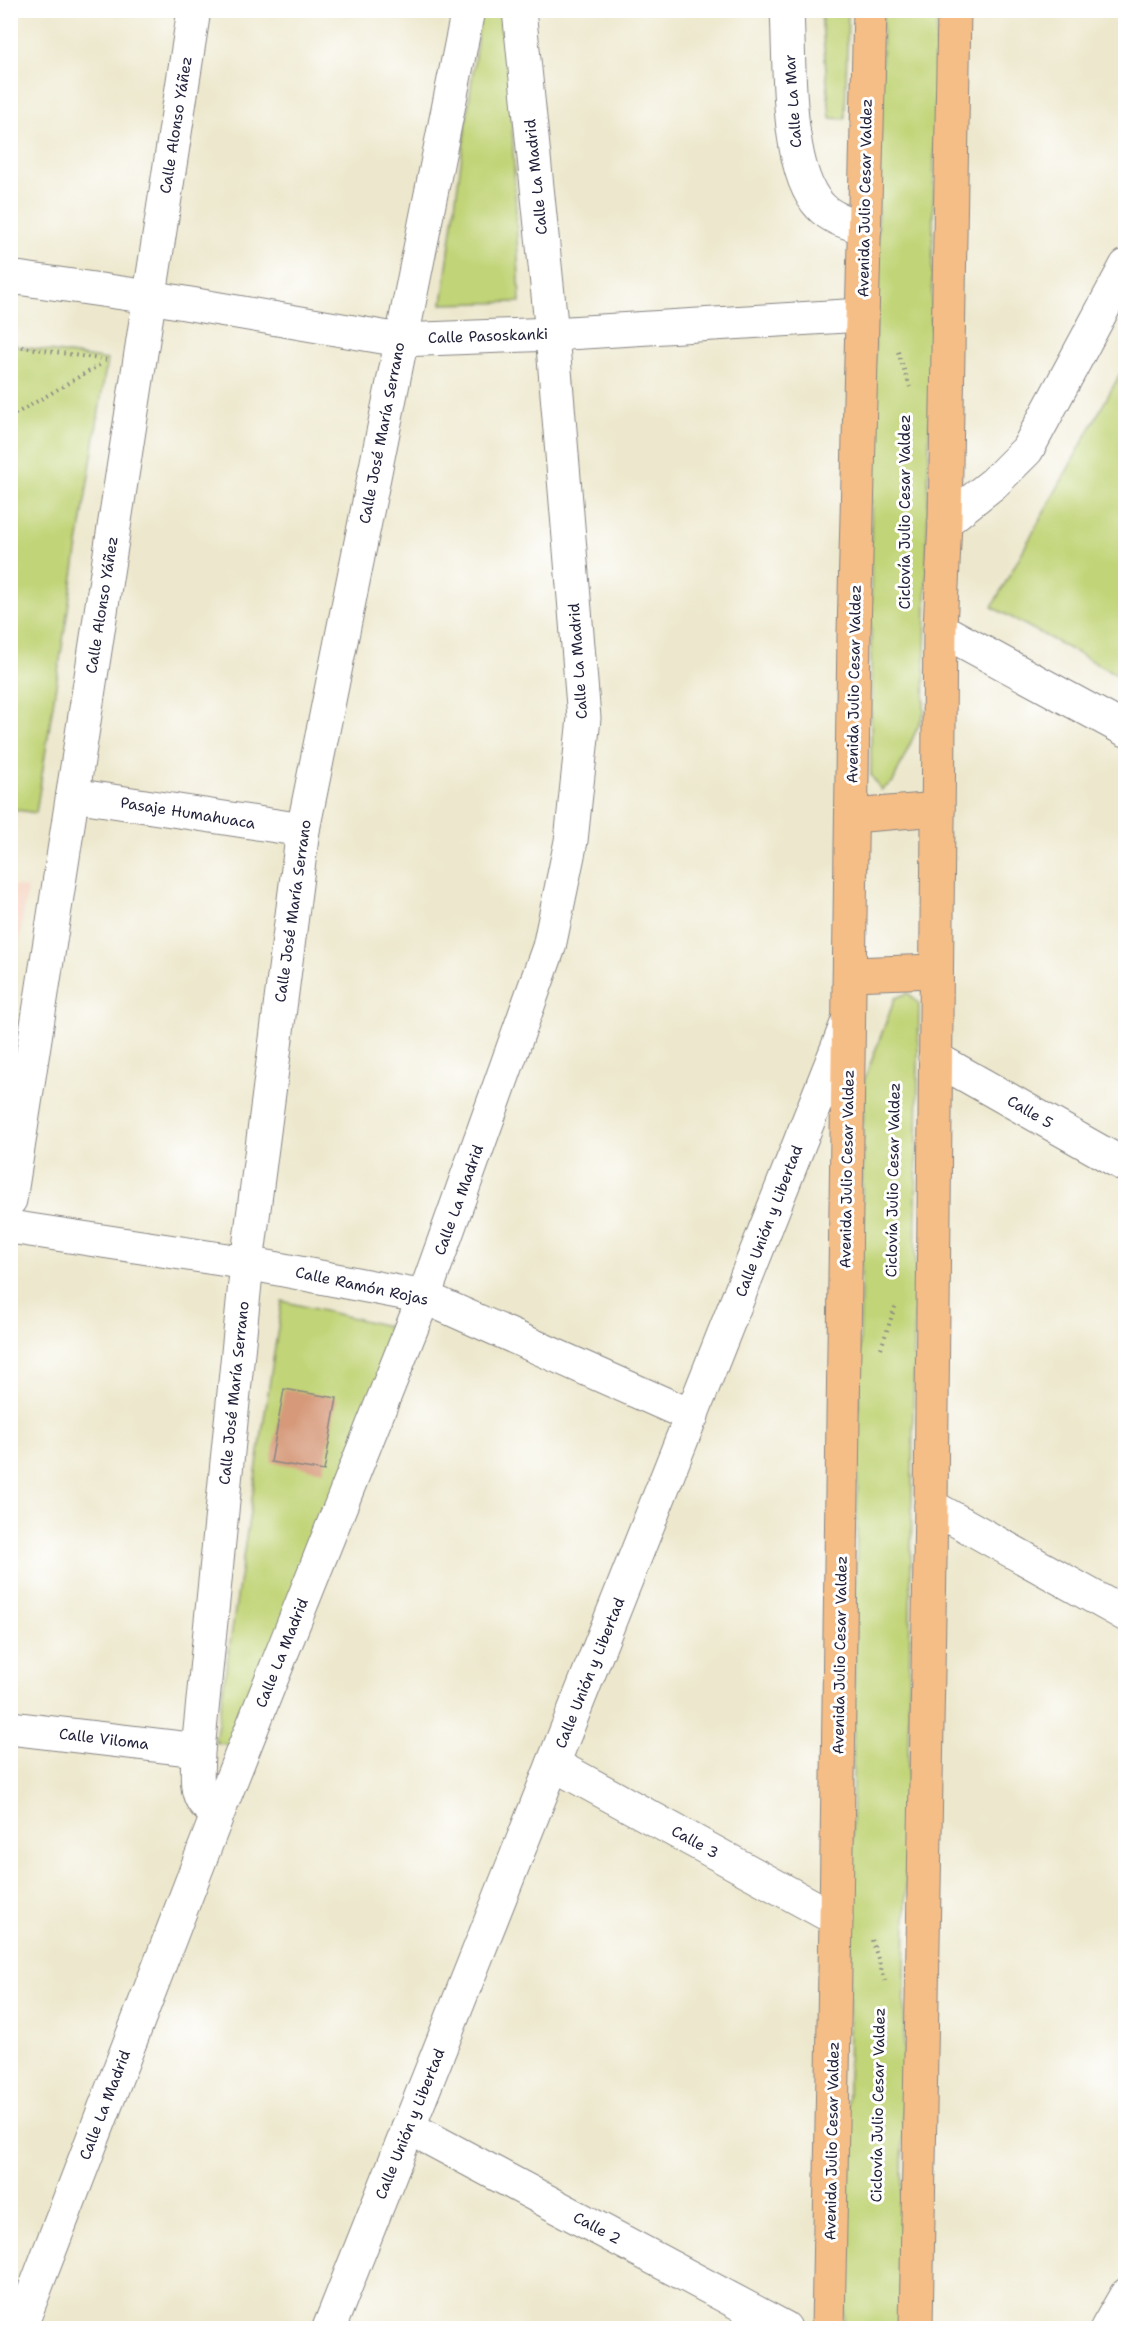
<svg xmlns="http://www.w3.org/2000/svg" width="1136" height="2339" font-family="'Shantell Sans',sans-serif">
	<rect width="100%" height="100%" fill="#fff"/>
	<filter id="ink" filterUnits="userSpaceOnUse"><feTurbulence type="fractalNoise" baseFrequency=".0167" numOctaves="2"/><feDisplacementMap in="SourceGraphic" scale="12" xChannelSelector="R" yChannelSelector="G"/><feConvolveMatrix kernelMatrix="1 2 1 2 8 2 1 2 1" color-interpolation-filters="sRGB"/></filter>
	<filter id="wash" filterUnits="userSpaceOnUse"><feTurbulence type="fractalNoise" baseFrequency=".008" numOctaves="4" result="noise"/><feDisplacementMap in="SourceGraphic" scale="24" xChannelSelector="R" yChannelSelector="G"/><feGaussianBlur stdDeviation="1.35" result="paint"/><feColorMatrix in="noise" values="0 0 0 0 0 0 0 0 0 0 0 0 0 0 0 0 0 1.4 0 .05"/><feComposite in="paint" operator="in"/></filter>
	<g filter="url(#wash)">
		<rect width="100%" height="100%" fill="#ede8cd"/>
		<polygon fill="#f5d3c1" points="11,885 27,888 11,1002 10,885"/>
		<g fill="#c1d477" stroke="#727b59" stroke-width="1.5">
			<polygon points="481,11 507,11 520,302 442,304"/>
			<polygon points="821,11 848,11 845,119 830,118"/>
			<polygon points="883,11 937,11 924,713 893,782 881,790 871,775 871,510"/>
			<polygon points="10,345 107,360 36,813 11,809"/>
			<polygon points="1125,365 1125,679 992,607"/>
			<polygon points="908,993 919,1004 900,2328 844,2328 864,1081 895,998"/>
			<polygon points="282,1301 400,1329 237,1747 215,1742"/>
		</g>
		<g id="blocks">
			<polygon fill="#d69a7a" points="284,1389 337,1398 324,1471 271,1462"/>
		</g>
	</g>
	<g filter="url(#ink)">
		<use href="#blocks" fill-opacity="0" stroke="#888584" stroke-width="1.5"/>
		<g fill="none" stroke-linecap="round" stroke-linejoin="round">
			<defs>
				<g id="minor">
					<path d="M787,10C790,61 785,170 820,206C832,219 849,223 865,228"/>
					<polyline points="10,277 150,297 400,340 552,334 862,315"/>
					<polyline points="945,522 994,483 1027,450 1126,266"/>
					<polyline points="940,629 1126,730"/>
					<polyline points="73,795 303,830"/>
					<polyline points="935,1058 1126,1166"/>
					<polyline points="10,1200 194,10"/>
					<polyline points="10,1227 247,1263 424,1297 692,1416"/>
					<polyline points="931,1506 1126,1615"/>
					<polyline points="10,1728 198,1750"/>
					<polyline points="553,1764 836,1919"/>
					<path d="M218,1813C191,1801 198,1776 198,1750L247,1263L303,830L468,10"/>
					<polyline points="408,2127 785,2328"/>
					<polyline points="20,2328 218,1813 424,1297 549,947 571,841 584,718 552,334 519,10"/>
					<polyline points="329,2328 848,1021"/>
					<polyline points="1107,2328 1126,2295"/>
				</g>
				<g id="major">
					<polyline points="852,816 938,809"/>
					<polyline points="850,974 936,971"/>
					<polyline points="828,2328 836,1919 854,633 870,10"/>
					<polyline points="916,2328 931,1506 940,629 945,522 954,10"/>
				</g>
			</defs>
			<use href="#minor" stroke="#888584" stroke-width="35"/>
			<use href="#major" stroke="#888584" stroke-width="35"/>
			<g stroke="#888584" stroke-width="4" stroke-dasharray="1.5 4.5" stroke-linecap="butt">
				<polyline points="10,345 106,360"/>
				<polyline points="898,352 910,387"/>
				<polyline points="10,417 103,363"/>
				<polyline points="881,1348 896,1304"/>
				<polyline points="872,1940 885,1981"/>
			</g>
			<use href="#minor" stroke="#fff" stroke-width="33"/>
			<use href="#major" stroke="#f6be87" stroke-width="33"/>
		</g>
	</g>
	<g text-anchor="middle" stroke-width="6" stroke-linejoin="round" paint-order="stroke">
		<g font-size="15" fill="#22223b" stroke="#fff">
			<text transform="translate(793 101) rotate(-94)" y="5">Calle La Mar</text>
			<text transform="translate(176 125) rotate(-81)" y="5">Calle Alonso Yáñez</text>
			<text transform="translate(536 177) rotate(-96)" y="5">Calle La Madrid</text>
			<text transform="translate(865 198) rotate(-89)" y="5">Avenida Julio Cesar Valdez</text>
			<text transform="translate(488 336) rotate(-2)" y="5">Calle Pasoskanki</text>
			<text transform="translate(382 433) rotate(-79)" y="5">Calle José María Serrano</text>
			<text transform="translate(905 512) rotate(-90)" y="5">Ciclovía Julio Cesar Valdez</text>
			<text transform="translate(102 605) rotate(-81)" y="5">Calle Alonso Yáñez</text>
			<text transform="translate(578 661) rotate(-94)" y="5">Calle La Madrid</text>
			<text transform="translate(854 684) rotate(-89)" y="5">Avenida Julio Cesar Valdez</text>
			<text transform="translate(188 813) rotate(9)" y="5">Pasaje Humahuaca</text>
			<text transform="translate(293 911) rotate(-82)" y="5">Calle José María Serrano</text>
			<text transform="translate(1030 1112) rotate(30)" y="5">Calle 5</text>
			<text transform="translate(847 1169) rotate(-89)" y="5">Avenida Julio Cesar Valdez</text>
			<text transform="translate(893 1180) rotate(-89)" y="5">Ciclovía Julio Cesar Valdez</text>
			<text transform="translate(459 1200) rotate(-70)" y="5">Calle La Madrid</text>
			<text transform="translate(769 1221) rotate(-69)" y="5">Calle Unión y Libertad</text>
			<text transform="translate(362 1286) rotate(12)" y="5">Calle Ramón Rojas</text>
			<text transform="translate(234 1393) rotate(-84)" y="5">Calle José María Serrano</text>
			<text transform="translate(282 1653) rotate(-68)" y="5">Calle La Madrid</text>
			<text transform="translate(840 1655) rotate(-89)" y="5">Avenida Julio Cesar Valdez</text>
			<text transform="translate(590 1673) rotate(-68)" y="5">Calle Unión y Libertad</text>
			<text transform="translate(104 1739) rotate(7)" y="5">Calle Viloma</text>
			<text transform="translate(695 1842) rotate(29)" y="5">Calle 3</text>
			<text transform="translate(105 2105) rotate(-69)" y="5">Calle La Madrid</text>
			<text transform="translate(878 2105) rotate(-89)" y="5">Ciclovía Julio Cesar Valdez</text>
			<text transform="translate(410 2124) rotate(-68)" y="5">Calle Unión y Libertad</text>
			<text transform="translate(832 2141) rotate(-89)" y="5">Avenida Julio Cesar Valdez</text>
			<text transform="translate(597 2228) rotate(28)" y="5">Calle 2</text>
		</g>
	</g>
	<rect width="1136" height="2339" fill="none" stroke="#fff" stroke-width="36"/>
</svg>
